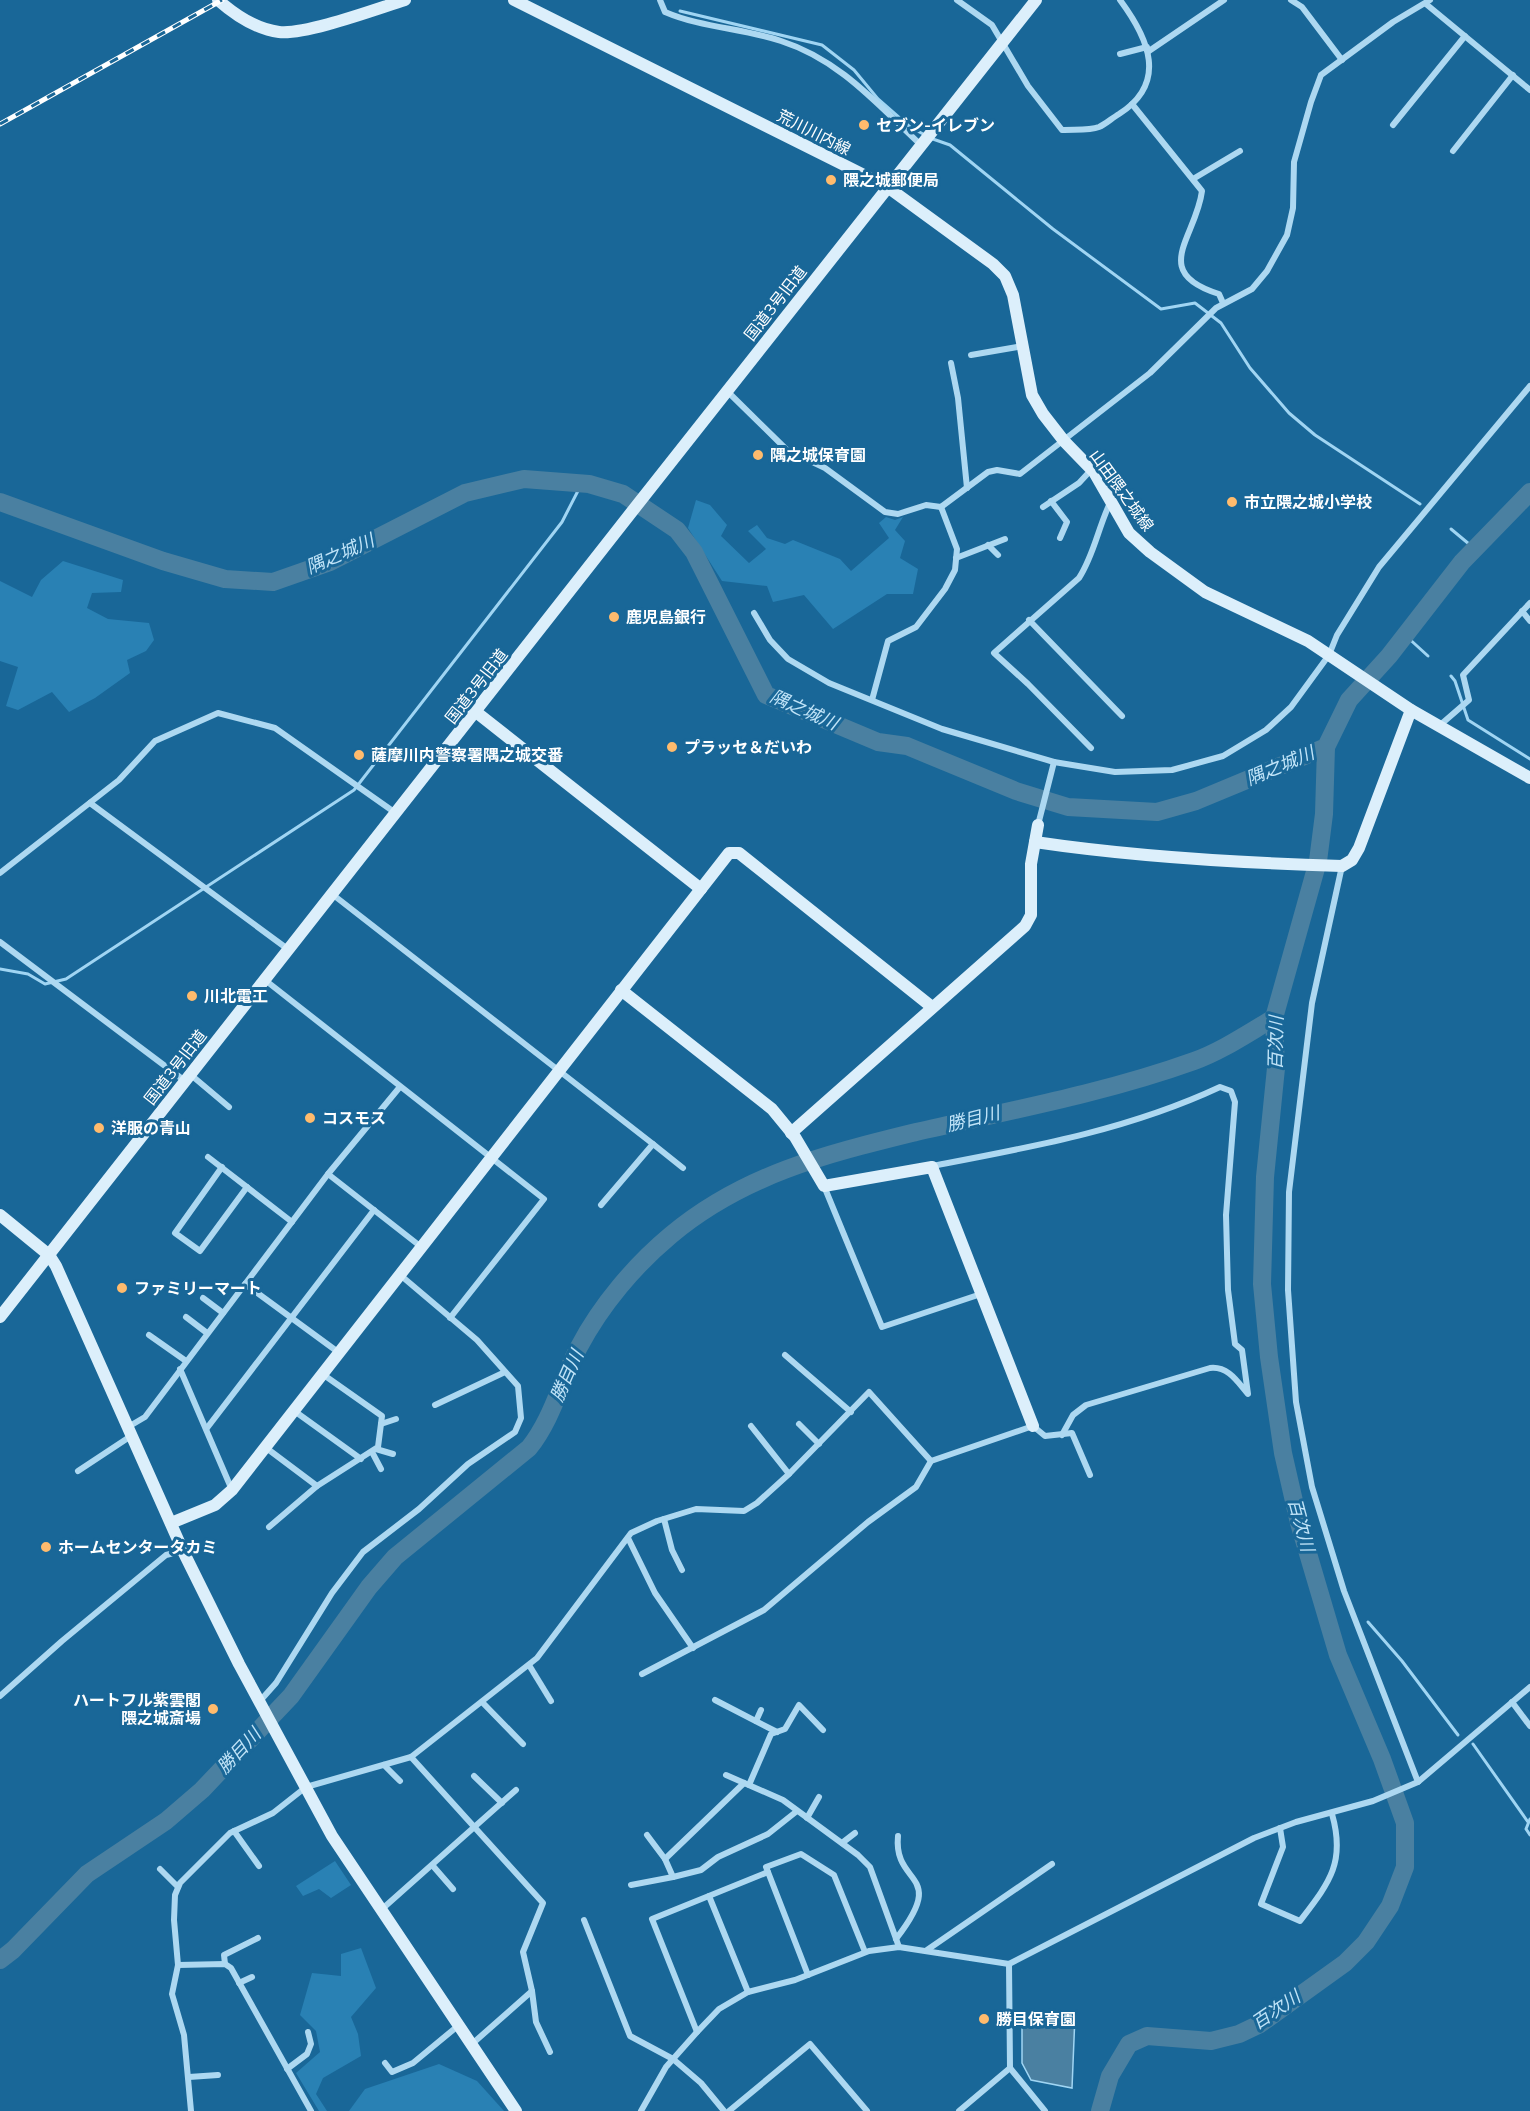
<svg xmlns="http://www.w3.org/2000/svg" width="1530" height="2111" font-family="Mulish,'Noto Sans JP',sans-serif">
	<rect width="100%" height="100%" fill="#196798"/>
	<g fill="#2981b4">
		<polygon points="696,500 710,505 727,525 721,536 749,563 766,549 748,531 757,525 767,538 785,544 793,540 840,559 851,571 889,538 879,523 886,517 895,520 903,517 895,530 905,541 900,558 918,569 913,594 887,594 833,629 804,595 773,602 767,586 722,581 688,528"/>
		<polygon points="63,561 123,580 121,592 92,593 87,608 108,619 149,623 154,640 146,651 127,660 130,673 95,698 69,712 52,692 18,710 6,706 18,667 0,661 0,581 32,597 41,580"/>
		<polygon points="335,1861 351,1885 331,1898 319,1889 303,1896 296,1886"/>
		<polygon points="361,1948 376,1988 351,2017 358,2034 361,2056 323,2078 316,2094 327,2111 319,2111 296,2073 320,2052 316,2031 300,2015 312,1973 341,1976 341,1954"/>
		<polygon points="439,2064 477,2081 504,2111 349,2111 365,2089"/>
	</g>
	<polygon fill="#4a80a1" stroke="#a0d5f3" stroke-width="1.5" points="1022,2015 1075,2015 1072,2088 1031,2080 1022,2063"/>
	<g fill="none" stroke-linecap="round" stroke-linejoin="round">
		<g stroke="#a0d5f3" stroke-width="3">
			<polyline points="680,11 822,45 854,70 878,99 910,127 925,135"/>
			<polyline points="930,138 950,145 1053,229 1161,309 1195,303 1221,323 1250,368 1289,413 1315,435 1420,504"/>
			<polyline points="1451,529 1475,549"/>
			<polyline points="1405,635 1428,656"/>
			<polyline points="1451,676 1455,681 1468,720 1530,759"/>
			<polyline points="0,969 28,974 45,984 66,979 354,790 562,522 582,483"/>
			<polyline points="1368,1622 1402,1661 1458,1735"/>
			<polyline points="1473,1744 1528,1822"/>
			<polyline points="1530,1819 1526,1829 1530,1835"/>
		</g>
		<g stroke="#4a80a1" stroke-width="18">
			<polyline points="0,502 163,561 225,579 273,582 330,562 465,493 524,479 589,484 623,494 677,530 694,552 766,695 878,742 907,746 1016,791 1068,807 1157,812 1196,801 1326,747 1349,700 1389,656 1462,562 1530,492"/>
			<path d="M0,1960L13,1950L87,1874L166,1821L202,1790L291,1696L369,1587L395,1557L529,1448C553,1418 561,1380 579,1347C601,1305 635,1265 671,1235C744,1174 827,1154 916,1132C1008,1111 1105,1093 1194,1061C1222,1051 1248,1033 1274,1018"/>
			<polyline points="1100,2111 1110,2076 1129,2044 1147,2036 1211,2041 1239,2034 1260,2024 1345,1963 1366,1942 1390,1906 1405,1867 1405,1823 1382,1759 1338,1655 1299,1523 1283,1453 1269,1357 1262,1284 1265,1177 1276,1068 1274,1018 1318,861 1324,814 1326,747"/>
		</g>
		<g stroke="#add8f1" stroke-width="6">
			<path d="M660,0L665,12C702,28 743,28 781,41C840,60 876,103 920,144"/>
			<path d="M957,0L992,25L1028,86L1062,130C1073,129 1089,131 1099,127C1106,124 1112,118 1119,114C1168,83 1149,39 1120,0"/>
			<polyline points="1291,0 1302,7 1342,60"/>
			<polyline points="1426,4 1530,90"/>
			<polyline points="1149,51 1224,0"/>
			<polyline points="1120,54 1147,47"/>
			<path d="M1132,104L1202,191C1196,238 1149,272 1219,294L1223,303"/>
			<polyline points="1393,125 1465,36"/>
			<polyline points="1453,151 1513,75"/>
			<polyline points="1193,179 1240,151"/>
			<polyline points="971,355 1023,346"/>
			<polyline points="951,363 958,398 967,488"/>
			<polyline points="727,391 787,450 825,468 885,512 898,514 926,505 941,507 988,472 997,470 1020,474 1150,373 1216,308 1252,289 1267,271 1287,235 1293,208 1294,162 1311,102 1321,75 1393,22 1430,0"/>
			<polyline points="1051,501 1067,522 1060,538"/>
			<polyline points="1043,507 1079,483 1091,470"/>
			<polyline points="988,545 998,555"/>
			<polyline points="956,558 1005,539"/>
			<polyline points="1522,611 1530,621"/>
			<polyline points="754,613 770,640 788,659 829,683 942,729 1054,762"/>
			<polyline points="1029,620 1122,716"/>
			<polyline points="872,700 888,641 916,627 945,589 955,570 957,549 941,507"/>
			<polyline points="1439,726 1469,700 1463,675 1530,603"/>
			<path d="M1091,748L1028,684L994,653L1079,578C1094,555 1098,528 1110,503"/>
			<polyline points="90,803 289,950"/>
			<polyline points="1038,825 1054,762 1115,772 1172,770 1223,756 1266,730 1291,707 1329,655 1337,635 1379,567 1530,386"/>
			<polyline points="1342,866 1312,1003 1289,1192 1288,1290 1296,1402 1312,1487 1344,1591 1418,1782"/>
			<polyline points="0,873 119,780 155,741 218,713 275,728 397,814"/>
			<polyline points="332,894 653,1144 601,1205"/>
			<polyline points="0,942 185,1081"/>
			<polyline points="265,980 544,1199 450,1318"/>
			<polyline points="191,1075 229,1107"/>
			<polyline points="653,1144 683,1168"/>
			<polyline points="208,1157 292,1222"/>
			<path d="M932,1166C1032,1147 1128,1130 1220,1087L1231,1091L1235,1102L1226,1215L1228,1290L1235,1344L1242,1350L1248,1394C1237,1381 1228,1366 1210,1368L1086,1405L1073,1415L1062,1435"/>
			<polyline points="222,1167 175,1233 200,1251 247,1187"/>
			<polyline points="328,1174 420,1246"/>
			<polyline points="824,1186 882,1327 981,1294"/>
			<polyline points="245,1284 338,1352"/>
			<polyline points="203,1298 223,1313"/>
			<polyline points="186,1317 207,1333"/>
			<polyline points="149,1335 186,1361"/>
			<polyline points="785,1355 851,1412"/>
			<polyline points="180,1369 232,1490"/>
			<polyline points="435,1405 505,1372"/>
			<polyline points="293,1410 361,1459"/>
			<polyline points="381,1424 396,1419"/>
			<polyline points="799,1424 819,1444"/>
			<polyline points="751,1426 789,1474"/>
			<polyline points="128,1427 145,1417 328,1174 399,1088"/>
			<polyline points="207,1428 374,1210"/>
			<polyline points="265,1447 317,1486"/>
			<polyline points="376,1449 393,1454"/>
			<polyline points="372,1452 381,1469"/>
			<polyline points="78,1471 131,1436"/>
			<polyline points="664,1519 672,1550 682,1570"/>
			<polyline points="269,1527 317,1486 378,1447 382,1416 321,1373"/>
			<polyline points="628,1538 655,1593 693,1648"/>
			<polyline points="529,1665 551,1701"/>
			<polyline points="642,1674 764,1610 868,1522 916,1487 931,1461 1033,1426 1045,1436 1072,1433 1090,1475"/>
			<polyline points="0,1696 62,1641 166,1555 182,1551"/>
			<polyline points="715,1700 777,1732"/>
			<polyline points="260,1701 276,1683 332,1593 363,1552 419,1509 468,1464 515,1432 521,1418 518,1386 477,1340 399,1274"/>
			<polyline points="482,1702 523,1744"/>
			<polyline points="1512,1702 1530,1726"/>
			<polyline points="756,1721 761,1710"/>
			<polyline points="411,1757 543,1903 523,1952 532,1991"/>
			<polyline points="384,1765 400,1781"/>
			<polyline points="726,1775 783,1800 858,1855 870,1867 899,1947"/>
			<polyline points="474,1776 502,1803"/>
			<polyline points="749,1785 771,1734 785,1729 799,1705 823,1730"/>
			<polyline points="807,1818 819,1797"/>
			<path d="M1280,1828L1283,1847L1261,1904L1300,1921C1329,1883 1346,1863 1332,1814"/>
			<polyline points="234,1831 259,1866"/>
			<polyline points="647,1835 665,1859 744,1783"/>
			<polyline points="842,1843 855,1833"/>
			<polyline points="433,1866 453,1889"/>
			<polyline points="160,1869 178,1887"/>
			<polyline points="768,1872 808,1975"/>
			<polyline points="673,1877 701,1870 718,1857 768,1834 797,1811"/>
			<polyline points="631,1885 673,1877 665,1859"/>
			<polyline points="709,1896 748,1992"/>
			<polyline points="381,1910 516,1790"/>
			<polyline points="584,1920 630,2036 673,2059 701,2083 724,2111"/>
			<path d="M896,1939C949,1871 893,1887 898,1836"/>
			<polyline points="927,1950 1052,1864"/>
			<polyline points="225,1964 224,1955 258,1938"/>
			<polyline points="1009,1964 1010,2068 1045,2111"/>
			<polyline points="178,1965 225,1964 231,1968 311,2111"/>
			<polyline points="239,1983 252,1977"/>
			<polyline points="697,2032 652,1919 768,1872 766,1867 801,1854 834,1875 865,1952"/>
			<polyline points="472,2044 532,1991 536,2022 550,2052"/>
			<polyline points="385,2063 392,2072 413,2063 459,2025"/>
			<polyline points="287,2069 307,2054 311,2044 308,2032"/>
			<polyline points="189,2077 218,2075"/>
			<polyline points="191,2111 184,2035 172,1994 178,1965 174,1920 175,1895 180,1883 230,1833 273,1813 306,1787 411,1757 537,1658 631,1533 657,1521 696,1509 744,1511 757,1503 789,1474 869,1392 931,1461"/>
			<polyline points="641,2111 666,2067 697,2032 719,2009 748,1992 795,1980 869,1951 899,1947 1009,1964 1254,1838 1296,1822 1373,1801 1418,1782 1530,1687"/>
			<polyline points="729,2111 810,2044 867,2111"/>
			<polyline points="959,2111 1010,2068"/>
		</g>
		<g stroke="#dceffb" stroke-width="12">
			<path d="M218,0C235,15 255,29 279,32C306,35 376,9 405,0"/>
			<polyline points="514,0 886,186 993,264 1005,276 1013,295 1032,395 1043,414 1064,441 1094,472 1129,533 1150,552 1205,592 1308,641 1411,710 1530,778"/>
			<polyline points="476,712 701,889"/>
			<path d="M1035,842C1136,857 1240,863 1342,866L1352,860L1359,848L1411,710"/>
			<polyline points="621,990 772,1109 795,1137 824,1186 932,1167 1033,1426"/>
			<polyline points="791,1133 1025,926 1031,915 1031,864 1038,825"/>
			<polyline points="0,1215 49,1255 56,1266 183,1551 239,1664 332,1836 516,2111"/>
			<path d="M0,1317C346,878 688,437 1036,0"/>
			<polyline points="171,1523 215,1505 232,1490 729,853 739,853 932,1007"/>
		</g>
		<defs>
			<polyline id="rail" points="0,124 222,0"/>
		</defs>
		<use href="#rail" stroke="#fff" stroke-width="5"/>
		<use href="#rail" stroke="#196798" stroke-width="3" stroke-dasharray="9" stroke-linecap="butt"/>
	</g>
	<g fill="#ffbb6d" stroke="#196798" stroke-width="2">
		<circle cx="864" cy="125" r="6"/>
		<circle cx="831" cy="180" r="6"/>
		<circle cx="758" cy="455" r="6"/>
		<circle cx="1232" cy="502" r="6"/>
		<circle cx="614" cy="617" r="6"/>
		<circle cx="672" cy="747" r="6"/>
		<circle cx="359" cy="755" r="6"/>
		<circle cx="192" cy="996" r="6"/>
		<circle cx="310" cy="1118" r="6"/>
		<circle cx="99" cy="1128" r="6"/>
		<circle cx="122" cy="1288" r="6"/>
		<circle cx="46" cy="1547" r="6"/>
		<circle cx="213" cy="1709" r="6"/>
		<circle cx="984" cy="2019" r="6"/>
	</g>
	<g text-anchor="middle" stroke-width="6" stroke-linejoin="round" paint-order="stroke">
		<g font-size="16" font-weight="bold" fill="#fff" stroke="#196798" text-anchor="start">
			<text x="876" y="131">セブン-イレブン</text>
			<text x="843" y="186">隈之城郵便局</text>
			<text x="770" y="461">隅之城保育園</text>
			<text x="1244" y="508">市立隈之城小学校</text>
			<text x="626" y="623">鹿児島銀行</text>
			<text x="684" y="753">プラッセ＆だいわ</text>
			<text x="371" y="761">薩摩川内警察署隅之城交番</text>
			<text x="204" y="1002">川北電工</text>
			<text x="322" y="1124">コスモス</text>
			<text x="111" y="1134">洋服の青山</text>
			<text x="134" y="1294">ファミリーマート</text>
			<text x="58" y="1553">ホームセンタータカミ</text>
			<text x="201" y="1706" text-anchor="end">ハートフル紫雲閣<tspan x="201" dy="18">隈之城斎場</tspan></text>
			<text x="996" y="2025">勝目保育園</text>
		</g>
		<g font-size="16" fill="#fff" stroke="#196798">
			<text transform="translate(814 132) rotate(27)" y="6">荒川川内線</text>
			<text transform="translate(775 303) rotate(-52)" y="6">国道3号旧道</text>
			<text transform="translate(1122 490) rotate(54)" y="6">山田隈之城線</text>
			<text transform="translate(476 686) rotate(-52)" y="6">国道3号旧道</text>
			<text transform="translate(175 1067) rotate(-52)" y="6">国道3号旧道</text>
		</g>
		<g font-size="18" font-style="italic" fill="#c1e4f8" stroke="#196798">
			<text transform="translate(340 554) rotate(-24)" y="6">隅之城川</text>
			<text transform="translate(804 710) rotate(24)" y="6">隅之城川</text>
			<text transform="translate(1280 766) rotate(-23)" y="6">隅之城川</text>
			<text transform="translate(1276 1043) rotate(-89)" y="6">百次川</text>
			<text transform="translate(973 1119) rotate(-14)" y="6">勝目川</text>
			<text transform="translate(567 1376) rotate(-66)" y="6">勝目川</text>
			<text transform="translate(1301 1525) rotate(75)" y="6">百次川</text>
			<text transform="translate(239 1751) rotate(-47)" y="6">勝目川</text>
			<text transform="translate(1276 2010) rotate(-34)" y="6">百次川</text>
		</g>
	</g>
</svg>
